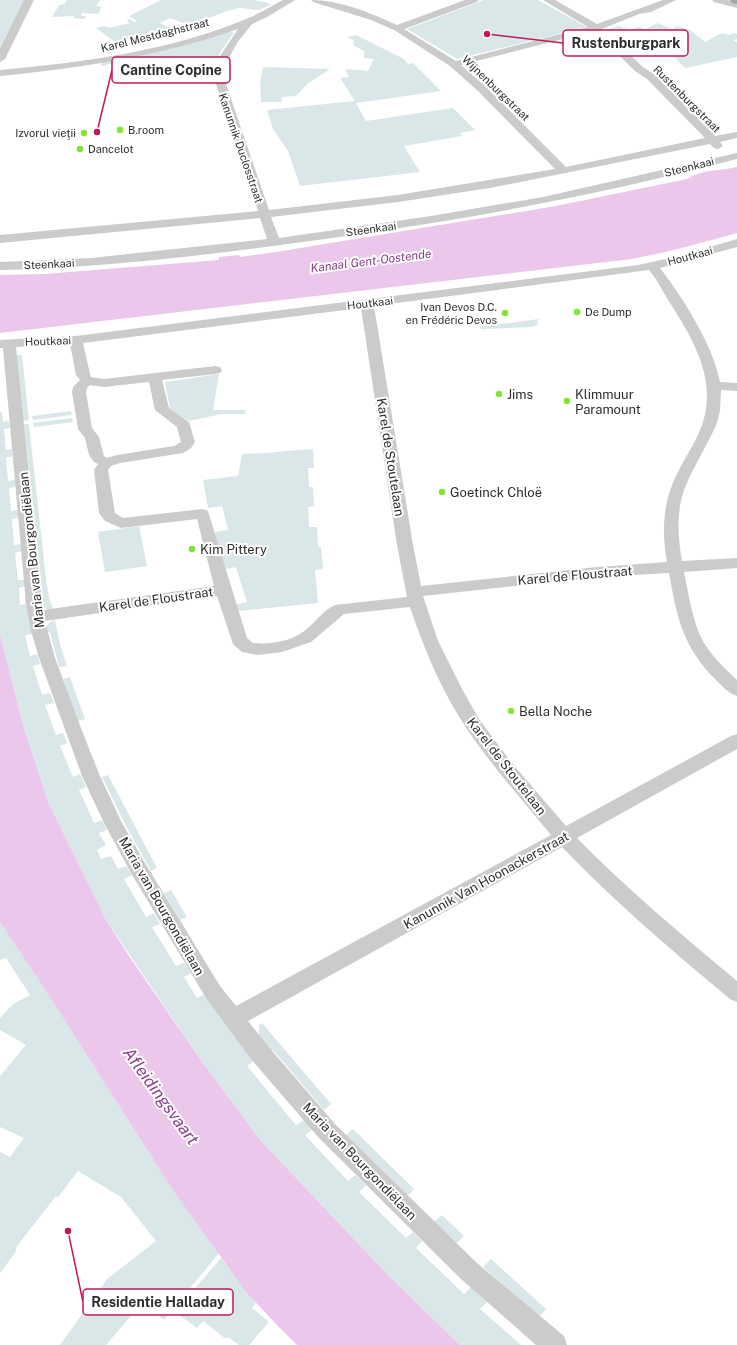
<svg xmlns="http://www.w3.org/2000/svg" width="737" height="1345" font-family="'Public Sans',sans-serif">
	<rect width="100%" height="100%" fill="#fff"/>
	<g fill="#d9e7e8">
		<polygon points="0,0 25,0 0,47"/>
		<polygon points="67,0 100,0 96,6 102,7 98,14 82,13 81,16 86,16 84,19 73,18 74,16 52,17 59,5 65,4"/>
		<polygon points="161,0 255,0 272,4 259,10 239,8 227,11 206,19 200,19 202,20 189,25 170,18 160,23 170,28 149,32 152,35 115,42 96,28 105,26 109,28 130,23 127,20 130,19 134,22 137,21 129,16"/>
		<polygon points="484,0 538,0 587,27 457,59 407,29"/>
		<path d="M658,23L672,29L678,26L690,30L705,42L722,33L729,35L734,33L737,34V39L733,41L737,42V57L685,68L663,46L669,45L666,41H662C652,33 641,35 628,37L626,34L616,36L609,29L619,26L629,30L639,27L645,29Z"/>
		<polygon points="228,31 234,33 223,48 217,59 109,64 104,66 100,65 103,62"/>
		<polygon points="356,35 404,59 408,64 413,63 441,91 356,103 366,121 453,108 475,130 460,133 462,136 404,146 420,172 300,186 288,151 273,129 267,110 355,101 340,78 349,77 345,69 368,71 374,59 364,58 364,51 353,45 354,40 347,37"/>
		<polygon points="263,67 330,69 307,84 296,96 281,97 282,102 261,102 260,83"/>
		<polygon points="539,319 537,321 538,324 533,327 482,329 479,327"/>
		<polygon points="16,355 22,355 29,420 23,421"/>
		<polygon points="219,374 213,410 246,410 245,414 221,414 189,421 170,409 165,382"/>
		<polygon points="71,411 72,415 33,420 32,416"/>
		<polygon points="0,412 2,412 3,422 9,421 10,428 4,429 6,450 12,449 12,457 6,457 8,481 15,480 15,487 9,488 11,511 18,510 18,518 12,519 14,545 21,544 22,551 15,553 18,580 25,580 25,586 19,588 20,605 27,604 32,634 25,635 30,656 37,654 40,664 33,666 42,695 50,693 54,703 45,705 56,735 63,733 67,743 60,746 73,777 80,774 86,787 79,790 94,823 102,820 107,830 99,833 106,845 97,850 101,859 111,856 118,869 126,866 132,875 124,879 146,917 154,913 160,924 152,927 176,966 184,963 191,973 184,977 197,998 205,994 254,1061 247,1066 296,1125 304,1120 313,1129 305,1135 348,1181 355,1175 366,1185 359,1192 406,1238 413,1232 422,1241 416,1248 464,1294 471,1287 487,1302 480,1309 521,1345 460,1345 389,1276 261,1141 203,1063 106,920 49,804 23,725 0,634"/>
		<polygon points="72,418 73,422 34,427 33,423"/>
		<path d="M24,424H29L46,579L49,598L53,609C47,610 42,608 41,601L43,599Z"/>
		<path d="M313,449L314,468H308L309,487H313L314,506L308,507L309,527H317L318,547H321L323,569L315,570L318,603L238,611L234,605L247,602L236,567L222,570L214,532L228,530L222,506L208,508L203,480L238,476L242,454C266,454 289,450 313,449Z"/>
		<polygon points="139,526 147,566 105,572 98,532"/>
		<polygon points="55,620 60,644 67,666 59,667 50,632 47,632 46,627 50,622"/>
		<polygon points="70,677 85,719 78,721 63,679"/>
		<polygon points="108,775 157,868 151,871 126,826 102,777"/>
		<polygon points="171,890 187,917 180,920 164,893"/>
		<polygon points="0,922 44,988 174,1192 219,1253 164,1320 142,1303 106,1345 60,1345 107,1279 156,1241 121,1197 78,1171 58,1197 56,1196 17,1246 15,1253 0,1273 0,1152 10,1157 24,1138 0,1127 0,1076 26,1045 0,1030 0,1018 13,1004 30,995 6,958 0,960"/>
		<polygon points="262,1023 331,1104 324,1110 273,1050 269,1050 259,1035 259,1025"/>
		<polygon points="353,1129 414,1189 408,1196 346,1135"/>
		<polygon points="442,1215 464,1236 457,1243 434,1222"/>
		<polygon points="221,1258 256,1302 252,1308 269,1322 249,1345 239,1345 228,1337 226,1339 203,1321 197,1328 175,1312"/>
		<polygon points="491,1259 546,1309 539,1317 483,1267"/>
	</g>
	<g fill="#ebc8eb">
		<path d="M737,167V233C702,243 668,252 632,259L0,333V275L44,274L219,260V257L239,255L240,257L276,252L556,206L687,179C702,169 721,171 737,167Z"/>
		<polygon points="0,634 23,725 49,804 106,920 129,956 203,1063 261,1141 389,1276 460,1345 297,1345 277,1325 247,1293 174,1192 44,988 0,922"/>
	</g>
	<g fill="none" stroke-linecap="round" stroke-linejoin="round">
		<g fill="#cbcbcb" fill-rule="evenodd">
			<polygon points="24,0 34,0 5,59 0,62 0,48"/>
			<path d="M283,0H295L267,17L252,24L237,43L230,56L225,81L269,210L398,195L555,169L477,90L450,66L394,30L371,20L313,2L311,0C340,0 371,13 397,25L465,0H479L477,2L404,29L456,61L588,27L543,0H555L597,24L663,0H676L651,12L639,14L602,29L643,67L655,75L715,136L737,132V138L720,142L723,146L718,149L714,148L710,144L490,188L398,202L271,217L279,238L431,216L543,197L737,153V159C673,175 608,191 543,203C454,221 363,234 273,246C182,258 91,268 0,270V262L91,258L267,239L260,218L0,243V235L258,211L215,81L218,62L123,69L118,66L123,63L220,56L238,29C161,56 81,68 0,76V70C85,62 172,51 251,17C262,12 272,6 283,0ZM594,31L635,71L647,79L705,138L566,167L485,86L461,65Z"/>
			<polygon points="712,0 728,0 737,2 737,8 714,2"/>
			<path d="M737,239V247L660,268C683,298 713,345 720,382L737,383V391L721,390L720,411L717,423C707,446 693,467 684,490C676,513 678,538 682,561L737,558V568L684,572C689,595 692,622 704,643C713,657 725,669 737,680V696C728,693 722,686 716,680C682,646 677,617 669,573L597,577L423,596L438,641L462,689L479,719L511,762L566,826L731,736L737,734V749L577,838C627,889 682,935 737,981V1002L730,999C671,950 614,901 562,847L248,1021L267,1045L335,1124L477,1263L564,1336L567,1345H536L461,1279L319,1138L251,1059L206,998L131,873L104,823L82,776L39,658L31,631L26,604L3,348H0V340L76,336L638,265L679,256ZM649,270C658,281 664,294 672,306C694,341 716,379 703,422C698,438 688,453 680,468C663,499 661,529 667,562L597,567L421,586L413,545L374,306ZM361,308L397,545L407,597L335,605C324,610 318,619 309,627C295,641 271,645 253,643L247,638L208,511L203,509L123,518L115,513L108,470L111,466L120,463L183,453L191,448L195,442L189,422L169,408L162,380L215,374L220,373L222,370L220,367L215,366L104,379L91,377L90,374L83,343ZM70,344L76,375L80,380L73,387L72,392L78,429L85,438L89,455L94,462L98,464L94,470L99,513L105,521L121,528L197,519L214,586L43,610L16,347ZM149,382L155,410L177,427L181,442L174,446L117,455L107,458L104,456L99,437L92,428L86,392L87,388L90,385L104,387ZM217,596L233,644L242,652L258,655L282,652L311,642L344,614L410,607C424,649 442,692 467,729C492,766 522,800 551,835L236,1006L220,986L145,863L121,821L100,776L84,736L55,658L45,621Z"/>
		</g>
		<polygon fill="#a6a6a6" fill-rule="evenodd" points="730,0 737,0 737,4 732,3"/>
	</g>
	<g fill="#85e332" stroke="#fff" stroke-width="1.5">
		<circle cx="120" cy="130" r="4"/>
		<circle cx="84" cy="133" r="4"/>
		<circle cx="80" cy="149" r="4"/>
		<circle cx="577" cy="312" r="4"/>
		<circle cx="505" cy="313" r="4"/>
		<circle cx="499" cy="394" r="4"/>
		<circle cx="567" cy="401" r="4"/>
		<circle cx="442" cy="492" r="4"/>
		<circle cx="192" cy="549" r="4"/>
		<circle cx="511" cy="711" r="4"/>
	</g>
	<g text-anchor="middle" stroke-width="4" stroke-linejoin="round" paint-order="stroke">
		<g font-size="11" fill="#2e2e2e" stroke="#fff">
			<text transform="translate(155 35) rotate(-14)" y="4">Karel Mestdaghstraat</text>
			<text transform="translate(496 88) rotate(44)" y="4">Wijnenburgstraat</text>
			<text transform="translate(687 99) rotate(45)" y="4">Rustenburgstraat</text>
			<text transform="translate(241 148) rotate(71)" y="4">Kanunnik Duclosstraat</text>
			<text transform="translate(689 167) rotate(-14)" y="4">Steenkaai</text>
			<text transform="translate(371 229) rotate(-8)" y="4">Steenkaai</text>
			<text transform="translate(690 256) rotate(-15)" y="4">Houtkaai</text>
			<text transform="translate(49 264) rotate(-3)" y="4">Steenkaai</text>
			<text transform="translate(370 303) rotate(-7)" y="4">Houtkaai</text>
			<text transform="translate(48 341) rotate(-2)" y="4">Houtkaai</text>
		</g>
		<g font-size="11" fill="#2e2e2e" stroke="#fff" text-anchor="start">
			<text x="128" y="134">B.room</text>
			<text x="76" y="137" text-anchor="end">Izvorul vieţii</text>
			<text x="88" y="153">Dancelot</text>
			<text x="497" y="311" text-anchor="end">Ivan Devos D.C.<tspan x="497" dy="13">en Frédéric Devos</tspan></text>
			<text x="585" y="316">De Dump</text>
		</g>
		<g font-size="12" font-style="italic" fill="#8e3d8f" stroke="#fff">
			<text transform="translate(371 261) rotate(-7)" y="4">Kanaal Gent-Oostende</text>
		</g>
		<g font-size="13" fill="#2e2e2e" stroke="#fff" text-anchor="start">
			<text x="507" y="399">Jims</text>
			<text x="575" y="399">Klimmuur<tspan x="575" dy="15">Paramount</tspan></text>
			<text x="450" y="497">Goetinck Chloë</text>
			<text x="200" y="554">Kim Pittery</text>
			<text x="519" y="716">Bella Noche</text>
		</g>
		<g font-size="13" fill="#2e2e2e" stroke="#fff">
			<text transform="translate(391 457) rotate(81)" y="5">Karel de Stoutelaan</text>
			<text transform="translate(31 550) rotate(-96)" y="5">Maria van Bourgondiëlaan</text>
			<text transform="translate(575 575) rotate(-5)" y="5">Karel de Floustraat</text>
			<text transform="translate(156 599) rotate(-8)" y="5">Karel de Floustraat</text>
			<text transform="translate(507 766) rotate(52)" y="5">Karel de Stoutelaan</text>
			<text transform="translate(486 880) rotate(-29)" y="5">Kanunnik Van Hoonackerstraat</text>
			<text transform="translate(162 906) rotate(60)" y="5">Maria van Bourgondiëlaan</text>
			<text transform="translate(360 1161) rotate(46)" y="5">Maria van Bourgondiëlaan</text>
		</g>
		<g font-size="17" font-style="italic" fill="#8e3d8f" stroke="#fff">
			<text transform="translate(161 1096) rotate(54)" y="6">Afleidingsvaart</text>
		</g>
	</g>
	<path fill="none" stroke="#c2185b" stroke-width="1.5" d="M487 34L563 43M97 132L112 70M68 1231L83 1302"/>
	<g fill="#c2185b" stroke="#fff" stroke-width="1.5">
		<circle cx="487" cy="34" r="4"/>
		<circle cx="97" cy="132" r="4"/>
		<circle cx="68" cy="1231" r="4"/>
	</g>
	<g fill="#fff" stroke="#c2185b" stroke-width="1.5">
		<rect x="563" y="30" width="125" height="26" rx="4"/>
		<rect x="112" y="57" width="118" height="26" rx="4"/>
		<rect x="83" y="1289" width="150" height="26" rx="4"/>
	</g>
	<g font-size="14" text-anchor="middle" font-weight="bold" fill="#2e2e2e">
		<text x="626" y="48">Rustenburgpark</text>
		<text x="171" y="75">Cantine Copine</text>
		<text x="158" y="1307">Residentie Halladay</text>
	</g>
</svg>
